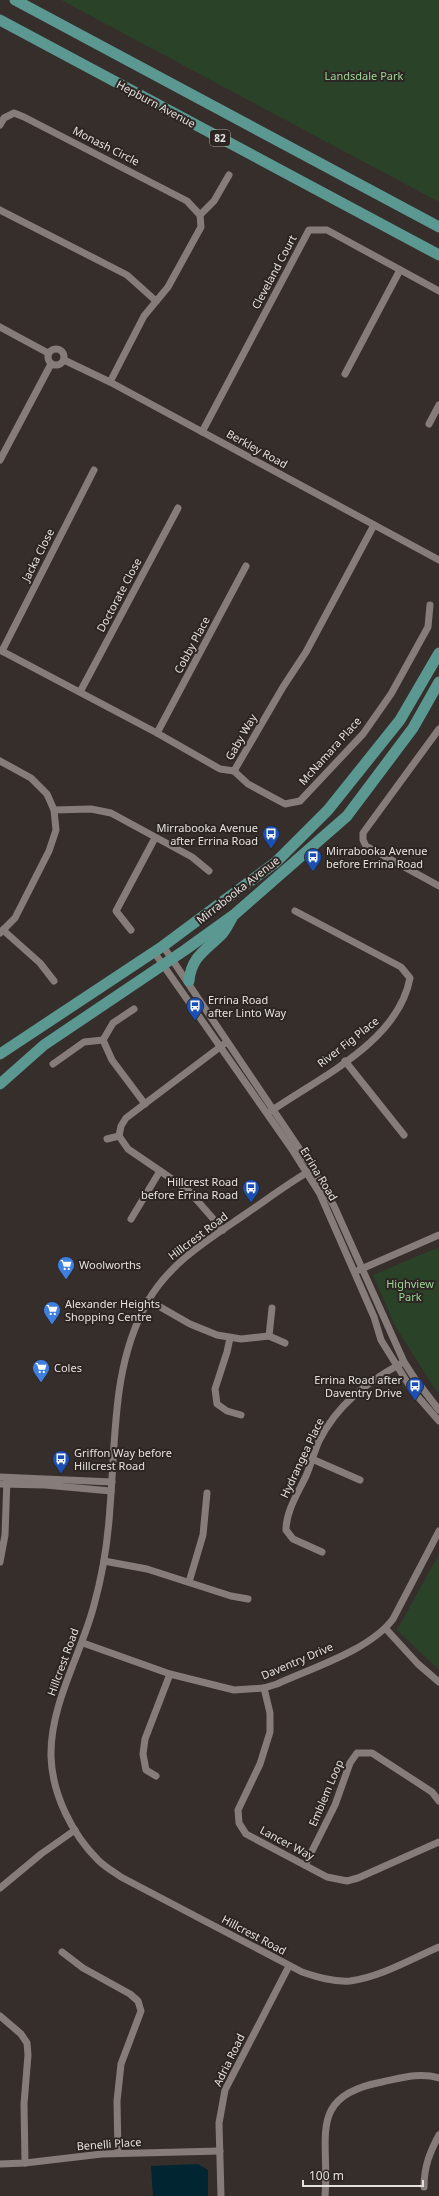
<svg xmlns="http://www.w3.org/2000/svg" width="439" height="2196" font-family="'Noto Sans',sans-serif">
	<rect width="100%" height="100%" fill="#362e2b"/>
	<g fill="#294228">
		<polygon points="61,0 439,0 439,202"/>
		<polygon points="439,1247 439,1395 395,1326 373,1275"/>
		<polygon points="439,1554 439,1670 397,1630"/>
	</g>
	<polygon fill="#022631" points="198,2164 208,2170 208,2196 153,2196 151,2166"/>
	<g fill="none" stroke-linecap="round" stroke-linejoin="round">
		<g stroke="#867d7a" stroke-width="7">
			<polyline points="0,125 4,118 14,113 24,117 187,201 200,215 201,227 168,287 144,316 110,382"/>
			<polyline points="0,210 127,275 156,301"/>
			<polyline points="200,215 214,201 229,175"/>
			<polyline points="0,327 48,353"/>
			<circle cx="56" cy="357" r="8"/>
			<polyline points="64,360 110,382 439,560"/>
			<polyline points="345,374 400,270"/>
			<polyline points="429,424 439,405"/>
			<polyline points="202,432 309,230 327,230 439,291"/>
			<polyline points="0,460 51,364"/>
			<polyline points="0,650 157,733 220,769 234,771 283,687 306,652 374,525"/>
			<polyline points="2,651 94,470"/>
			<polyline points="80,692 178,508"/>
			<polyline points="439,729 363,833 363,840 366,846 439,886"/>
			<polyline points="157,733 246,566"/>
			<polyline points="0,761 31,778 47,794 54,810 56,830 49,851 15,918 0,933"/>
			<polyline points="234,771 248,784 285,804 300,801 363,734 391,694 428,627 430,605"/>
			<polyline points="54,810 91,809 111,813 192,857 209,871"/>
			<polyline points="3,930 40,963 54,981"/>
			<polyline points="131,930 116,911 155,838"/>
			<polyline points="163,946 313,1169 334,1206 404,1362 415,1379 439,1410"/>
			<polyline points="154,952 291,1148 320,1194 374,1317 381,1340 412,1390 439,1421"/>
			<polyline points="103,1040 112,1060 145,1104"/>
			<polyline points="345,1061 404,1135"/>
			<polyline points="53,1064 84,1042 103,1040 113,1023 134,1009"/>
			<path d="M271,1111C320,1077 398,1042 410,978L401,967L295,911"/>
			<polyline points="107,1139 119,1136"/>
			<path d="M313,1169C290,1182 269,1198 247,1213C211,1238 171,1261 148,1301C112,1364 116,1436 110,1507C108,1540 103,1573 94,1605C81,1655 50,1704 51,1756C52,1794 72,1834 98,1860C105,1867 114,1872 121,1877L302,1972C317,1977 333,1982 350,1981C381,1977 411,1959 439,1947"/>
			<polyline points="131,1219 160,1171"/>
			<polyline points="223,1230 188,1190 128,1149 119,1136 121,1126 126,1118 224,1044"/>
			<polyline points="359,1270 439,1235"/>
			<polyline points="148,1300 190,1324 217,1335 241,1339 269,1336 285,1343"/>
			<polyline points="269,1336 272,1308"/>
			<polyline points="230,1338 227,1352 215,1389 217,1404 227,1411 241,1415"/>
			<polyline points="312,1459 360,1480"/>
			<polyline points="0,1477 112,1482"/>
			<polyline points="0,1484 45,1485 111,1491"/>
			<path d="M322,1552L293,1539L286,1530C286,1511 298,1493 306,1476C311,1464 314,1452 319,1441C337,1405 366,1383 400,1364"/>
			<polyline points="104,1561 147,1569 231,1596 248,1599"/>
			<polyline points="0,1562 5,1535 7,1479"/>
			<polyline points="189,1582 203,1535 207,1493"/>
			<polyline points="386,1629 418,1664 439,1682"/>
			<path d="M83,1643L170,1674L234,1690L264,1688L277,1684C312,1668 370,1650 393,1619L439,1531"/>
			<polyline points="264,1688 270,1713 270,1732 260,1764 238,1810 239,1823 246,1834 327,1877 347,1881 358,1878 439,1842"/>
			<polyline points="156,1776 146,1770 143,1754 145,1739 170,1674"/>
			<polyline points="305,1865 335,1805 350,1763 357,1753 372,1753 432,1792 439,1801"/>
			<polyline points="0,1888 41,1854 75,1830"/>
			<polyline points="62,1952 83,1968 130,1994 138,2001 141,2011 121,2064 117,2101 118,2153"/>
			<polyline points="0,2016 21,2034 27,2043 28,2055 24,2104 25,2163"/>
			<polyline points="0,2164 25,2163 102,2154 220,2151"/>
			<path d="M424,2187C424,2166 430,2152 439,2135"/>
			<polyline points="221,2196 219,2123 225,2090 289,1966"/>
			<path d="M325,2196C330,2138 306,2096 382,2082C401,2078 420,2072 439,2078"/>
		</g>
		<g stroke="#5b9891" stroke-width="11">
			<polyline points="15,0 439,227"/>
			<polyline points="0,20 439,255"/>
			<path d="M189,981C191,957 206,950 222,934C226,930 229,923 232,918"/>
			<polyline points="0,1054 163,946 276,862 328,810 400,720 439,653"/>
			<polyline points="0,1084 44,1045 185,950 235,914 347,816 413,728 439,682"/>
		</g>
	</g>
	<defs>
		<symbol id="bus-pin" viewBox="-11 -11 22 30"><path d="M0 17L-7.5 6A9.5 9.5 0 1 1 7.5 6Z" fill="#1a4fb4" stroke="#2c2522"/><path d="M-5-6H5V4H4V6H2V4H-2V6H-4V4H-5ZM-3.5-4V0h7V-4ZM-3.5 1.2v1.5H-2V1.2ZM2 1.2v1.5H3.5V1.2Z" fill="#fff"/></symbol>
		<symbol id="supermarket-pin" viewBox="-11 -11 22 30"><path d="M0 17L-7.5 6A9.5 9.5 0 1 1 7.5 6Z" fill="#3f7fe0" stroke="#2c2522"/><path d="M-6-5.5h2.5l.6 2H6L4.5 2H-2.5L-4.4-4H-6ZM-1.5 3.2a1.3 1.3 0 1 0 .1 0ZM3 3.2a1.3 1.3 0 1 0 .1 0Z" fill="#fff"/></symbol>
	</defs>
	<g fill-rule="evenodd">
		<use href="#bus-pin" x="261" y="824" width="20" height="27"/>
		<use href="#bus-pin" x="303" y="847" width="20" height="27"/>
		<use href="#bus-pin" x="185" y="996" width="20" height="27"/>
		<use href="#bus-pin" x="241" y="1178" width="20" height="27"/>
		<use href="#supermarket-pin" x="56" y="1255" width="20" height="27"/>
		<use href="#supermarket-pin" x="42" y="1300" width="20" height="27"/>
		<use href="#supermarket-pin" x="31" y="1358" width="20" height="27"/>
		<use href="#bus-pin" x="405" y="1376" width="20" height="27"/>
		<use href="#bus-pin" x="51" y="1449" width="20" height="27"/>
	</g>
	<g text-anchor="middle" stroke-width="4" stroke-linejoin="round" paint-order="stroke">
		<rect fill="#2c2522" stroke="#ada8a6" stroke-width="1" x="210" y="130" width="20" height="16" rx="3"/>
		<g font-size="10" font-weight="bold" fill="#e4e0de">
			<text x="220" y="142">82</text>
		</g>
		<g font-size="11" fill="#9cd597" stroke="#2c2522">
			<text x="364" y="80">Landsdale Park</text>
			<text x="410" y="1288">Highview<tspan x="410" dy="13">Park</tspan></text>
		</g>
		<g font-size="11" fill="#e4e0de" stroke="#2c2522">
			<text transform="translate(156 104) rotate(28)" y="4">Hepburn Avenue</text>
			<text transform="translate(106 146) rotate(27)" y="4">Monash Circle</text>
			<text transform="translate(274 272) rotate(-62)" y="4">Cleveland Court</text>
			<text transform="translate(257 449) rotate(29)" y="4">Berkley Road</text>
			<text transform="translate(38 555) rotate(-63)" y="4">Jacka Close</text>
			<text transform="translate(119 595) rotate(-62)" y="4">Doctorate Close</text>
			<text transform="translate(192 645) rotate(-62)" y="4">Cobby Place</text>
			<text transform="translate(241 737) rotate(-60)" y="4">Gaby Way</text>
			<text transform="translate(330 751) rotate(-48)" y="4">McNamara Place</text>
			<text transform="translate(238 890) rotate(-38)" y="4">Mirrabooka Avenue</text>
			<text transform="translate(348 1042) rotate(-38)" y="4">River Fig Place</text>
			<text transform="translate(319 1174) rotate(59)" y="4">Errina Road</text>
			<text transform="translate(198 1236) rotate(-37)" y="4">Hillcrest Road</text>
			<text transform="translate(302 1458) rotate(-65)" y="4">Hydrangea Place</text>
			<text transform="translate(297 1661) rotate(-23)" y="4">Daventry Drive</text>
			<text transform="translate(63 1662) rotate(-70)" y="4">Hillcrest Road</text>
			<text transform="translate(326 1793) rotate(-67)" y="4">Emblem Loop</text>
			<text transform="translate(287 1843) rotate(28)" y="4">Lancer Way</text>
			<text transform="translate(254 1935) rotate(28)" y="4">Hillcrest Road</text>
			<text transform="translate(229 2060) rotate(-64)" y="4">Adria Road</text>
			<text transform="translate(109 2144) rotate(-4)" y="4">Benelli Place</text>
		</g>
		<g font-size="11" fill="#e4e0de" stroke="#2c2522" text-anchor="start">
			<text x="258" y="832" text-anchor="end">Mirrabooka Avenue<tspan x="258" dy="13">after Errina Road</tspan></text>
			<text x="326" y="855">Mirrabooka Avenue<tspan x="326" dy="13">before Errina Road</tspan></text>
			<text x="208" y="1004">Errina Road<tspan x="208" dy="13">after Linto Way</tspan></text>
			<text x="238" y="1186" text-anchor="end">Hillcrest Road<tspan x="238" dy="13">before Errina Road</tspan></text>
			<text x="79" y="1269">Woolworths</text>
			<text x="65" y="1308">Alexander Heights<tspan x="65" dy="13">Shopping Centre</tspan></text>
			<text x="54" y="1372">Coles</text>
			<text x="402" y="1384" text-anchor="end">Errina Road after<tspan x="402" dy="13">Daventry Drive</tspan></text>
			<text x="74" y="1457">Griffon Way before<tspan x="74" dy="13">Hillcrest Road</tspan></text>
		</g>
	</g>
	<path d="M303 2180v6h120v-6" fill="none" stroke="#e4e0de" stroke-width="2"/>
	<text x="309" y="2180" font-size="12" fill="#e4e0de" stroke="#2c2522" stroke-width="3" paint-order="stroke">100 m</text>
</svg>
